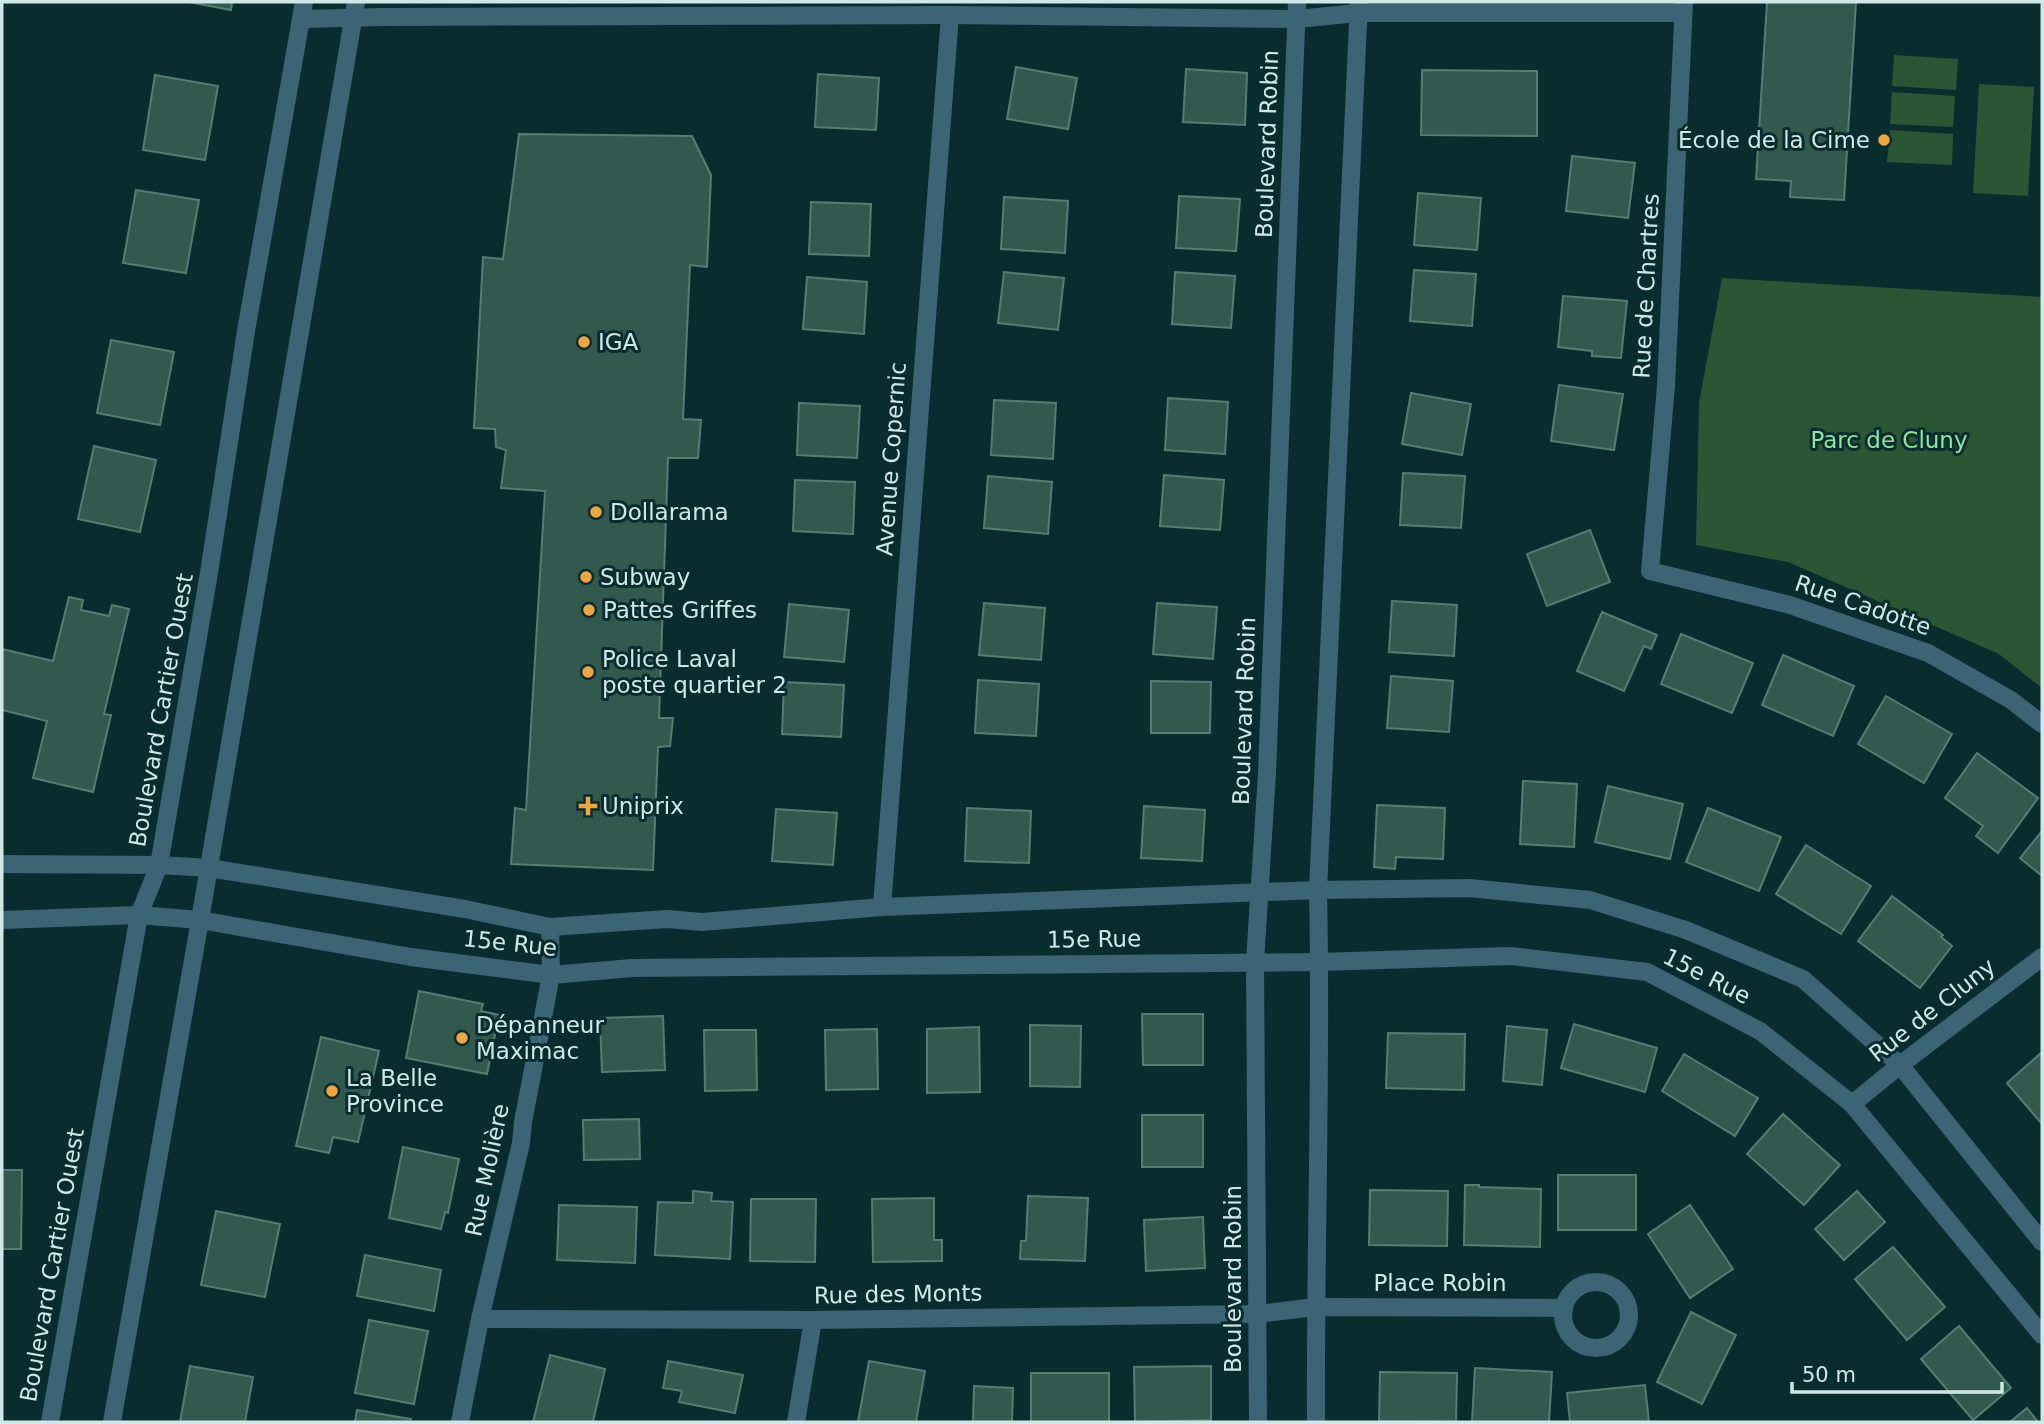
<svg xmlns="http://www.w3.org/2000/svg" width="2044" height="1424" font-family="'DejaVu Sans',sans-serif">
	<rect width="100%" height="100%" fill="#092d2f"/>
	<g fill="#2b5634">
		<polygon points="1894,55 1958,59 1956,90 1892,86"/>
		<polygon points="1979,84 2034,87 2028,196 1973,193"/>
		<polygon points="1892,92 1955,96 1953,127 1890,124"/>
		<polygon points="1890,130 1953,134 1952,165 1887,162"/>
		<polygon points="1722,278 2042,297 2042,688 1999,654 1788,562 1696,545 1699,403"/>
	</g>
	<g fill="#31594e" stroke="#557e72" stroke-width="2">
		<polygon points="189,2 232,2 231,10"/>
		<polygon points="1767,2 1856,2 1844,200 1790,197 1791,181 1756,179"/>
		<polygon points="1016,67 1077,78 1068,129 1007,119"/>
		<polygon points="1186,69 1247,73 1245,125 1183,122"/>
		<polygon points="1422,70 1537,71 1537,136 1421,135"/>
		<polygon points="818,74 879,78 876,130 815,127"/>
		<polygon points="155,75 218,86 205,160 143,150"/>
		<polygon points="519,134 692,136 711,175 707,267 690,265 683,419 701,420 698,458 668,458 659,718 673,718 670,746 658,747 653,870 511,864 515,808 526,810 545,491 501,488 506,450 496,447 495,429 474,428 483,257 503,259"/>
		<polygon points="1572,156 1635,163 1628,218 1566,211"/>
		<polygon points="136,190 199,200 186,273 123,263"/>
		<polygon points="1418,193 1481,198 1477,250 1414,245"/>
		<polygon points="1179,196 1240,199 1236,251 1176,248"/>
		<polygon points="1004,197 1068,201 1065,253 1001,249"/>
		<polygon points="811,202 871,204 869,256 809,254"/>
		<polygon points="1414,270 1476,274 1472,326 1410,321"/>
		<polygon points="1004,272 1064,278 1058,330 998,323"/>
		<polygon points="1175,272 1235,276 1231,328 1172,324"/>
		<polygon points="807,277 867,282 864,334 803,329"/>
		<polygon points="1563,296 1627,301 1621,358 1592,356 1592,351 1558,347"/>
		<polygon points="111,340 174,352 160,425 97,413"/>
		<polygon points="1559,385 1623,394 1614,450 1551,441"/>
		<polygon points="1411,393 1471,404 1462,455 1402,444"/>
		<polygon points="1168,398 1228,402 1225,454 1165,450"/>
		<polygon points="994,400 1056,403 1053,459 991,455"/>
		<polygon points="799,403 860,406 857,458 797,455"/>
		<polygon points="94,446 156,460 140,532 78,519"/>
		<polygon points="1403,473 1465,476 1461,528 1400,525"/>
		<polygon points="1164,475 1224,480 1220,530 1160,526"/>
		<polygon points="988,476 1052,482 1048,534 984,528"/>
		<polygon points="795,480 855,482 853,534 793,531"/>
		<polygon points="1590,530 1610,582 1547,606 1527,554"/>
		<polygon points="69,597 83,600 81,610 109,616 112,605 129,609 104,714 111,715 93,792 33,778 47,721 2,710 2,649 53,661"/>
		<polygon points="1392,601 1457,605 1454,656 1389,652"/>
		<polygon points="984,603 1045,608 1041,660 979,655"/>
		<polygon points="1157,603 1217,607 1213,659 1153,654"/>
		<polygon points="789,604 849,610 844,662 784,657"/>
		<polygon points="1602,612 1657,635 1651,649 1644,646 1624,691 1577,671"/>
		<polygon points="1681,634 1753,663 1732,713 1661,684"/>
		<polygon points="1783,655 1854,686 1833,736 1762,705"/>
		<polygon points="1391,676 1453,681 1449,732 1387,728"/>
		<polygon points="978,680 1039,684 1036,736 975,733"/>
		<polygon points="1151,681 1211,682 1210,733 1151,733"/>
		<polygon points="784,682 844,685 841,737 782,734"/>
		<polygon points="1886,696 1952,734 1924,783 1858,744"/>
		<polygon points="1977,753 2038,798 1998,853 1976,836 1983,826 1945,798"/>
		<polygon points="1523,781 1577,784 1574,847 1520,844"/>
		<polygon points="1608,786 1683,804 1670,859 1595,842"/>
		<polygon points="1377,805 1445,808 1443,859 1396,857 1395,869 1374,867"/>
		<polygon points="1144,806 1205,810 1202,861 1141,858"/>
		<polygon points="967,808 1031,811 1029,863 965,861"/>
		<polygon points="1708,808 1781,837 1759,891 1686,862"/>
		<polygon points="776,809 837,813 833,865 772,861"/>
		<polygon points="2042,831 2042,876 2020,858"/>
		<polygon points="1806,845 1871,886 1841,934 1776,894"/>
		<polygon points="1892,896 1943,935 1941,937 1952,946 1920,988 1858,941"/>
		<polygon points="419,991 483,1004 481,1011 499,1015 487,1074 406,1058"/>
		<polygon points="1142,1014 1203,1014 1203,1065 1143,1065"/>
		<polygon points="663,1016 665,1070 602,1072 600,1018"/>
		<polygon points="1574,1024 1657,1048 1645,1092 1561,1068"/>
		<polygon points="1030,1025 1081,1026 1080,1087 1030,1086"/>
		<polygon points="1507,1026 1547,1030 1542,1085 1503,1081"/>
		<polygon points="979,1027 980,1092 927,1093 927,1029"/>
		<polygon points="877,1029 878,1089 826,1090 825,1030"/>
		<polygon points="704,1030 756,1030 757,1090 705,1091"/>
		<polygon points="1388,1033 1465,1034 1464,1090 1386,1088"/>
		<polygon points="321,1037 379,1051 358,1142 333,1137 329,1153 296,1146"/>
		<polygon points="2042,1052 2042,1124 2007,1083"/>
		<polygon points="1684,1054 1758,1098 1735,1136 1662,1091"/>
		<polygon points="1783,1114 1840,1165 1804,1205 1747,1154"/>
		<rect x="1142" y="1115" width="61" height="52"/>
		<polygon points="639,1119 640,1159 584,1160 583,1120"/>
		<polygon points="403,1147 459,1159 448,1213 445,1212 441,1229 389,1218"/>
		<polygon points="2,1170 22,1170 21,1249 2,1249"/>
		<rect x="1558" y="1175" width="78" height="55"/>
		<polygon points="1465,1185 1479,1185 1479,1187 1541,1189 1540,1247 1464,1245"/>
		<polygon points="1370,1190 1448,1191 1447,1246 1369,1245"/>
		<polygon points="693,1191 712,1193 711,1201 733,1202 730,1259 655,1255 658,1202 693,1203"/>
		<polygon points="1857,1191 1885,1222 1844,1260 1815,1229"/>
		<polygon points="1028,1196 1088,1198 1085,1261 1020,1259 1021,1241 1026,1241"/>
		<polygon points="934,1198 934,1240 942,1240 942,1261 873,1262 872,1199"/>
		<polygon points="751,1199 816,1199 815,1262 750,1261"/>
		<polygon points="559,1205 637,1207 635,1263 557,1260"/>
		<polygon points="1690,1205 1733,1269 1690,1298 1648,1234"/>
		<polygon points="216,1211 280,1224 265,1297 201,1285"/>
		<polygon points="1203,1217 1205,1268 1146,1271 1144,1220"/>
		<polygon points="1893,1247 1945,1307 1907,1340 1855,1279"/>
		<polygon points="365,1255 441,1270 434,1311 357,1296"/>
		<polygon points="1691,1312 1736,1335 1702,1404 1657,1382"/>
		<polygon points="369,1320 428,1331 414,1404 355,1393"/>
		<polygon points="1959,1326 2011,1388 1973,1420 1921,1359"/>
		<polygon points="550,1355 605,1369 593,1422 533,1422"/>
		<polygon points="668,1361 743,1375 735,1413 679,1402 682,1391 663,1388"/>
		<polygon points="869,1361 925,1371 916,1422 858,1422"/>
		<polygon points="190,1366 253,1377 245,1422 180,1422"/>
		<polygon points="1211,1366 1211,1420 1135,1422 1134,1367"/>
		<polygon points="1475,1368 1552,1372 1549,1422 1472,1422"/>
		<polygon points="1380,1372 1457,1373 1456,1422 1379,1421"/>
		<rect x="1031" y="1373" width="78" height="49"/>
		<polygon points="1645,1385 1649,1422 1570,1422 1567,1393"/>
		<polygon points="974,1386 1013,1388 1012,1422 973,1422"/>
		<polygon points="2027,1408 2038,1422 2010,1422"/>
		<polygon points="357,1410 411,1419 410,1422 355,1422"/>
	</g>
	<g fill="none" stroke-linecap="round" stroke-linejoin="round">
		<g stroke="#3d6474" stroke-width="18">
			<polyline points="1684,2 1666,386 1650,571 1790,605 1928,653 2011,700 2042,724"/>
			<polyline points="302,19 382,17 950,15 1297,19 1358,13 1683,13"/>
			<polyline points="2,864 159,865 209,868 465,909 550,927 667,919 702,922 882,907 1318,890 1469,888 1590,900 1686,930 1803,979 1900,1065 2042,1242"/>
			<polyline points="882,907 950,15"/>
			<polyline points="2,920 139,915 200,920 411,957 551,975 632,968 1319,962 1511,956 1647,972 1760,1031 1852,1104 2042,1335"/>
			<polyline points="1852,1104 1900,1065 2042,957"/>
			<circle cx="1596" cy="1315" r="33"/>
			<polyline points="480,1319 813,1320 1258,1314 1315,1307 1564,1308"/>
			<polyline points="50,1422 139,915 159,865 209,573 246,331 304,2"/>
			<polyline points="112,1422 200,920 356,2"/>
			<polyline points="460,1422 480,1319 521,1143 523,1122 551,975 550,927"/>
			<polyline points="796,1422 813,1320"/>
			<polyline points="1258,1422 1255,962 1267,773 1297,2"/>
			<path d="M1316,1422C1315,1245 1322,1068 1318,890L1359,2"/>
		</g>
	</g>
	<g fill="#f0a63f" stroke="#092d2f" stroke-width="2.5">
		<circle cx="1884" cy="140" r="7"/>
		<circle cx="584" cy="342" r="7"/>
		<circle cx="596" cy="512" r="7"/>
		<circle cx="586" cy="577" r="7"/>
		<circle cx="589" cy="610" r="7"/>
		<circle cx="588" cy="672" r="7"/>
		<path d="M584.5 795.5h7v7h7v7h-7v7h-7v-7h-7v-7h7z"/>
		<circle cx="462" cy="1038" r="7"/>
		<circle cx="332" cy="1091" r="7"/>
	</g>
	<g text-anchor="middle" stroke-width="6" stroke-linejoin="round" paint-order="stroke">
		<g font-size="23" fill="#d0e7e8" stroke="#092d2f" text-anchor="start">
			<text x="1870" y="148" text-anchor="end">École de la Cime</text>
			<text x="598" y="350">IGA</text>
			<text x="610" y="520">Dollarama</text>
			<text x="600" y="585">Subway</text>
			<text x="603" y="618">Pattes Griffes</text>
			<text x="602" y="667">Police Laval<tspan x="602" dy="26">poste quartier 2</tspan></text>
			<text x="602" y="814">Uniprix</text>
			<text x="476" y="1033">Dépanneur<tspan x="476" dy="26">Maximac</tspan></text>
			<text x="346" y="1086">La Belle<tspan x="346" dy="26">Province</tspan></text>
		</g>
		<g font-size="23" fill="#d0e7e8" stroke="#092d2f">
			<text transform="translate(1267 144) rotate(-88)" y="8">Boulevard Robin</text>
			<text transform="translate(1646 286) rotate(-87)" y="8">Rue de Chartres</text>
			<text transform="translate(891 459) rotate(-86)" y="8">Avenue Copernic</text>
			<text transform="translate(1863 605) rotate(19)" y="8">Rue Cadotte</text>
			<text transform="translate(161 710) rotate(-80)" y="8">Boulevard Cartier Ouest</text>
			<text transform="translate(1244 711) rotate(-88)" y="8">Boulevard Robin</text>
			<text transform="translate(1094 939) rotate(-1)" y="8">15e Rue</text>
			<text transform="translate(510 943) rotate(6)" y="8">15e Rue</text>
			<text transform="translate(1707 976) rotate(27)" y="8">15e Rue</text>
			<text transform="translate(1932 1010) rotate(-38)" y="8">Rue de Cluny</text>
			<text transform="translate(487 1170) rotate(-78)" y="8">Rue Molière</text>
			<text transform="translate(52 1265) rotate(-80)" y="8">Boulevard Cartier Ouest</text>
			<text transform="translate(1233 1279) rotate(-90)" y="8">Boulevard Robin</text>
			<text x="1440" y="1291">Place Robin</text>
			<text transform="translate(898 1294) rotate(-1)" y="8">Rue des Monts</text>
		</g>
		<g font-size="23" fill="#88e99b" stroke="#092d2f">
			<text x="1889" y="448">Parc de Cluny</text>
		</g>
	</g>
	<rect width="2044" height="1424" fill="none" stroke="#d0e7e8" stroke-width="7"/>
	<path d="M1792 1382v10h210v-10" fill="none" stroke="#d0e7e8" stroke-width="3.5"/>
	<text x="1802" y="1382" font-size="21" fill="#d0e7e8" stroke="#092d2f" stroke-width="5" paint-order="stroke">50 m</text>
</svg>
